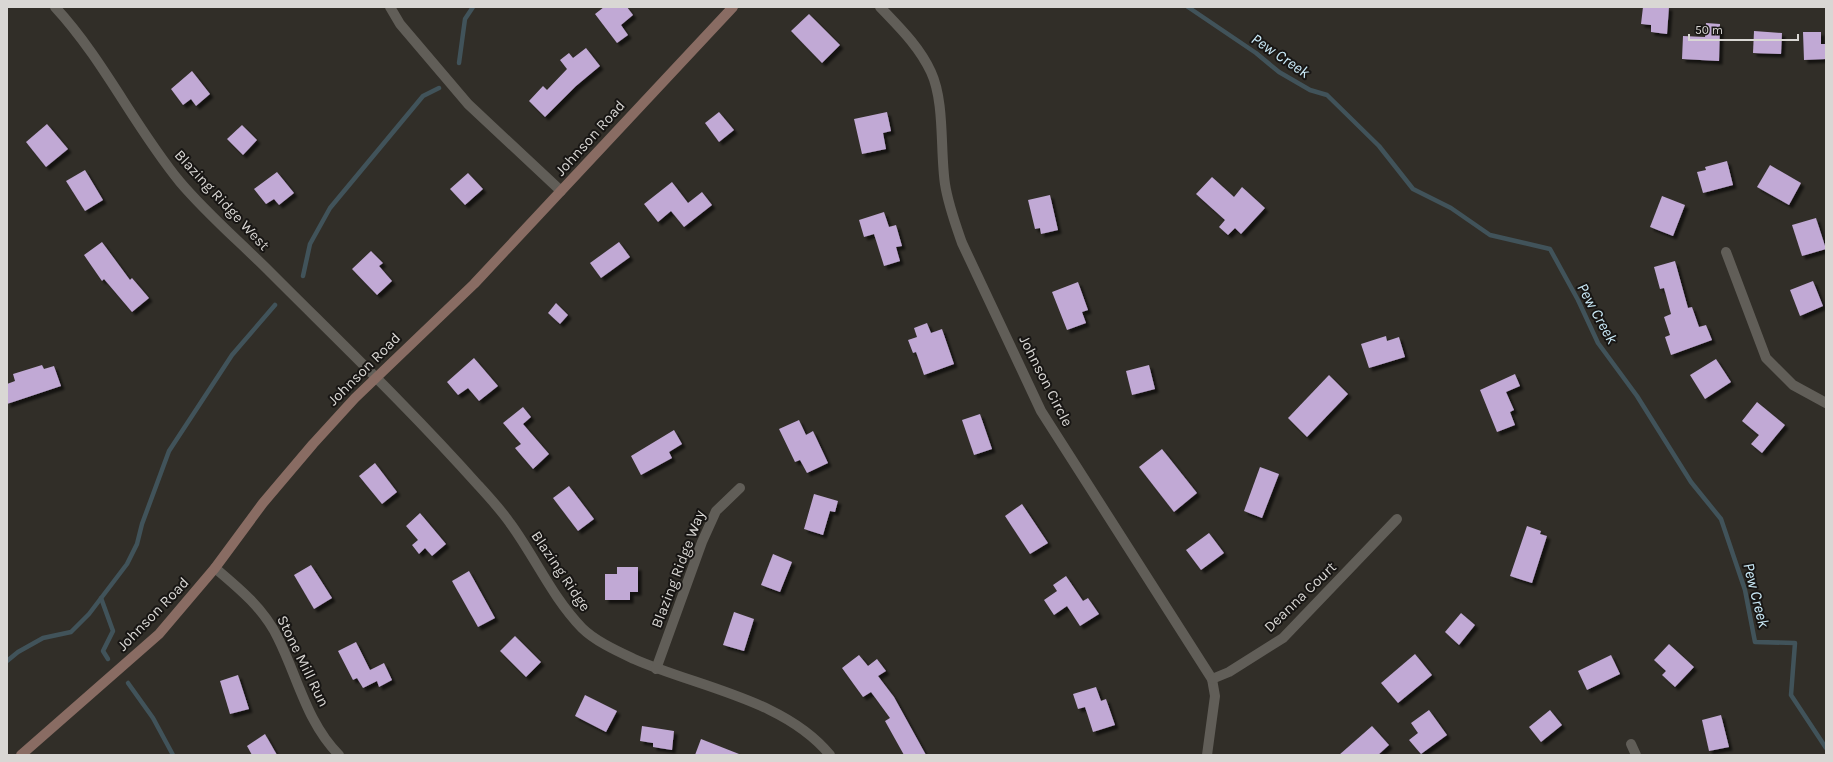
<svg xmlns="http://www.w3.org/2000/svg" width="1833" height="762" font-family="Karla,sans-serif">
	<defs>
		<filter id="shadow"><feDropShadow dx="3.5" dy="3.5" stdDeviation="1" flood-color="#0009"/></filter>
	</defs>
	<rect width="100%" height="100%" fill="#312e28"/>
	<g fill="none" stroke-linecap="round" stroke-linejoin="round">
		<g stroke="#41535a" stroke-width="4.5">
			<polyline points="1188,7 1256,53 1279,72 1310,90 1327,95 1379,146 1413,189 1451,208 1490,235 1550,249 1578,300 1598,343 1637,396 1691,482 1721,519 1745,590 1755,642 1795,643 1791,695 1826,748"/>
			<polyline points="459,63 465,19 473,7"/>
			<polyline points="303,276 310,244 330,208 423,96 439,88"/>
			<polyline points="101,598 113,631 103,651 108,659"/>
			<polyline points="7,661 18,652 43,638 71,632 89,614 127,564 137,544 142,524 169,451 232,355 275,305"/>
			<polyline points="128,683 153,718 173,755"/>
		</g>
	</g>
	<g fill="#c1a9d5" filter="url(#shadow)">
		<polygon points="604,7 627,7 633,15 621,25 628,35 617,43 595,14"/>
		<polygon points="1643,7 1669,7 1667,34 1651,32 1651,25 1641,24"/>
		<polygon points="809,14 840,45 822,63 791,31"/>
		<polygon points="1706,23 1720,24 1719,61 1682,59 1683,36 1705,37"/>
		<polygon points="1754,31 1782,33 1781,54 1753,53"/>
		<polygon points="1803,32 1821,32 1821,44 1826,44 1826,59 1804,60"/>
		<polygon points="586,48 600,66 576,86 545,117 529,101 543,86 547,90 567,69 560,60 569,53 573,58"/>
		<polygon points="192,71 210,94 196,106 191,99 183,105 171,89"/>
		<polygon points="719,112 734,130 719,142 705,123"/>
		<polygon points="887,112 891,131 883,133 886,149 862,154 854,119"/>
		<polygon points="47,124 68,149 46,167 26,142"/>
		<polygon points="242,125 257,140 243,155 227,139"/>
		<polygon points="1727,161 1733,185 1703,193 1697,172 1706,170 1705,167"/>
		<polygon points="1770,165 1801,183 1789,205 1757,187"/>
		<polygon points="85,170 103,200 85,211 66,181"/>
		<polygon points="277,172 294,193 279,205 274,199 266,204 254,189"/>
		<polygon points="468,173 483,189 465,205 450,189"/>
		<polygon points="1212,177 1234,197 1242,187 1265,208 1241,234 1235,228 1228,235 1219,227 1225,220 1196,194"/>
		<polygon points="672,182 688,203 702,192 712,205 684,227 671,211 658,222 644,204"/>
		<polygon points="1050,195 1058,230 1041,234 1040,228 1035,229 1028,200"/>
		<polygon points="1662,196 1685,205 1673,236 1650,227"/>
		<polygon points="884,212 889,227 896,225 902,246 896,247 900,261 884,266 874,234 864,237 859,220"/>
		<polygon points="1816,218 1826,249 1802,256 1792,225"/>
		<polygon points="102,242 130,280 132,278 149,298 132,312 104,279 102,281 84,255"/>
		<polygon points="619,242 630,257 601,278 590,263"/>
		<polygon points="371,251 383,263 379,266 392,281 377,295 352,269"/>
		<polygon points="1675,261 1688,308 1692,307 1699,327 1706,325 1712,340 1671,355 1665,337 1670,335 1664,317 1671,314 1664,288 1660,289 1654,267"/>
		<polygon points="1813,281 1823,306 1800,316 1790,290"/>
		<polygon points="1078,282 1088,310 1082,312 1086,323 1067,330 1052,292"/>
		<polygon points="556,303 568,315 560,324 548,313"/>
		<polygon points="927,323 931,333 942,329 954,364 924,375 916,352 913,353 908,340 917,337 914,328"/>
		<polygon points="1386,336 1387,341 1399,337 1405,357 1369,368 1361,344"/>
		<polygon points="474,358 498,386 479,401 468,388 458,395 447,382"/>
		<polygon points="1716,359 1731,382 1705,399 1690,375"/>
		<polygon points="42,365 44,369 54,366 61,386 7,404 7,384 15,381 13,374"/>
		<polygon points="1149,365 1155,389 1132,395 1126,371"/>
		<polygon points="1515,374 1520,386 1506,392 1514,410 1510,412 1515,425 1497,432 1480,390"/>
		<polygon points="1329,375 1348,394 1307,437 1288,418"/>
		<polygon points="1757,402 1785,425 1762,453 1751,444 1759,435 1742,421"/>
		<polygon points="523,407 531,417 523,424 549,454 533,469 515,448 521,444 503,423"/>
		<polygon points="980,414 992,449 974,455 962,420"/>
		<polygon points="799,420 806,435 813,431 828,463 807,473 800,460 795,462 779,429"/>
		<polygon points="674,430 682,444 669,452 672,458 641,475 631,456"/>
		<polygon points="1162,449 1197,493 1174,512 1139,467"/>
		<polygon points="375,463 397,492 382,504 359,476"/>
		<polygon points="1260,467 1279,474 1262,518 1244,511"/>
		<polygon points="569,486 594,519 578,531 553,498"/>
		<polygon points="814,494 838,501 835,512 830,511 823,535 804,529"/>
		<polygon points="1022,504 1048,543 1030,554 1005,516"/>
		<polygon points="420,513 446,544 432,556 425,548 419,554 412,545 418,540 406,526"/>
		<polygon points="1527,526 1541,531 1540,534 1547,536 1532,583 1510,576"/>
		<polygon points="1209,533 1224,553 1201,570 1186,550"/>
		<polygon points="773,554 792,562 780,592 761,585"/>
		<polygon points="311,565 332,598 314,609 294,575"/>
		<polygon points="617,567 638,567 638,592 630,592 630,600 605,600 605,574 617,574"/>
		<polygon points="469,571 495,618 478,627 452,581"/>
		<polygon points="1066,576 1083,601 1088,598 1099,614 1080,626 1067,606 1054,615 1044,600 1057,591 1053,585"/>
		<polygon points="734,612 754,619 744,651 723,645"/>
		<polygon points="1461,613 1475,625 1459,645 1445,632"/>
		<polygon points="515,636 541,662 526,677 500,651"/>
		<polygon points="356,642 370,670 384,663 392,680 379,687 377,681 363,688 357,678 353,680 338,651"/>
		<polygon points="1669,644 1694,667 1675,687 1662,675 1666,671 1654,660"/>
		<polygon points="1415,654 1432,675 1398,703 1381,683"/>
		<polygon points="859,655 868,666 877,659 886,671 878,676 894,697 926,755 904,755 885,721 890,718 871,692 863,697 842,668"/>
		<polygon points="1611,655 1620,674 1587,690 1578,671"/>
		<polygon points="238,675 249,709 230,714 220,681"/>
		<polygon points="1096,687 1101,701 1106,699 1115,725 1093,732 1085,707 1078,709 1073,694"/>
		<polygon points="585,695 617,711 606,732 575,716"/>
		<polygon points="1429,710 1447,735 1421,754 1409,740 1418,733 1411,723"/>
		<polygon points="1550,710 1562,725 1541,742 1529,727"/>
		<polygon points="1721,715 1729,747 1709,751 1702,720"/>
		<polygon points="642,726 674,731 672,750 653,747 653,743 640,741"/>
		<polygon points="1372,726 1389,745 1378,755 1339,755"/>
		<polygon points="265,734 277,755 252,755 247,746"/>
		<polygon points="701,739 739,754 739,755 695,755"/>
	</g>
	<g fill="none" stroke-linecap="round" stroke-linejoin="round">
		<g stroke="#615e58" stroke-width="10">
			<path d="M55,7C104,60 134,126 180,182C207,214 240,242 270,272C340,342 412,411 478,485C489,497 501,510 510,523C535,557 552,597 582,628C595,641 617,651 634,659C697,687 784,699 830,755"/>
			<polyline points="390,7 400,24 468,104 561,191"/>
			<path d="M880,7C899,27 919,46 931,72C945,102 940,151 945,184C948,204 955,223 962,243L1041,411L1212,679L1215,696L1207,755"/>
			<polyline points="1726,252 1766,358 1793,385 1826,403"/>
			<path d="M215,568C240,589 264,609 278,638C298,678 307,723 339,755"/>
			<polyline points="656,669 702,542 716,511 740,488"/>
			<polyline points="1212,679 1229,672 1283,638 1397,519"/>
			<polyline points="1631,744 1636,755"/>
		</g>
		<polyline stroke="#896c63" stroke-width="10" points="21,755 159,634 215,568 263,503 313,444 355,398 474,284 733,7"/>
	</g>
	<g text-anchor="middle" stroke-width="4" stroke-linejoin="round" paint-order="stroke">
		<g font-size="15" fill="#d9d7d4" stroke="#181614">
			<text transform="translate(590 138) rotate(-48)" y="5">Johnson Road</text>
			<text transform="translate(222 200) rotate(47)" y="5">Blazing Ridge West</text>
			<text transform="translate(364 369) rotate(-45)" y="5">Johnson Road</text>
			<text transform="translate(1046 381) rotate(63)" y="5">Johnson Circle</text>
			<text transform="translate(678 569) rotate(-69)" y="5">Blazing Ridge Way</text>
			<text transform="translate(561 571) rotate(56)" y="5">Blazing Ridge</text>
			<text transform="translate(1300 597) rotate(-44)" y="5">Deanna Court</text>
			<text transform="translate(153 614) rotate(-46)" y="5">Johnson Road</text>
			<text transform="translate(303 661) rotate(64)" y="5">Stone Mill Run</text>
		</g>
		<g font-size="16" font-style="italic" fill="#caeaf8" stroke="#181614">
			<text transform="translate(1281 55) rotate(34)" y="6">Pew Creek</text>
			<text transform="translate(1598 313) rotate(61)" y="6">Pew Creek</text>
			<text transform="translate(1757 595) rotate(76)" y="6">Pew Creek</text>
		</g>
	</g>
	<rect width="1833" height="762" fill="none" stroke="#d9d7d4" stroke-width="16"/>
	<path d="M1689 34v6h109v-6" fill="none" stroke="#d9d7d4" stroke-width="2"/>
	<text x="1695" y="34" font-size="12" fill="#d9d7d4" stroke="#181614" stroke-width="3" paint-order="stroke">50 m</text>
</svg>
